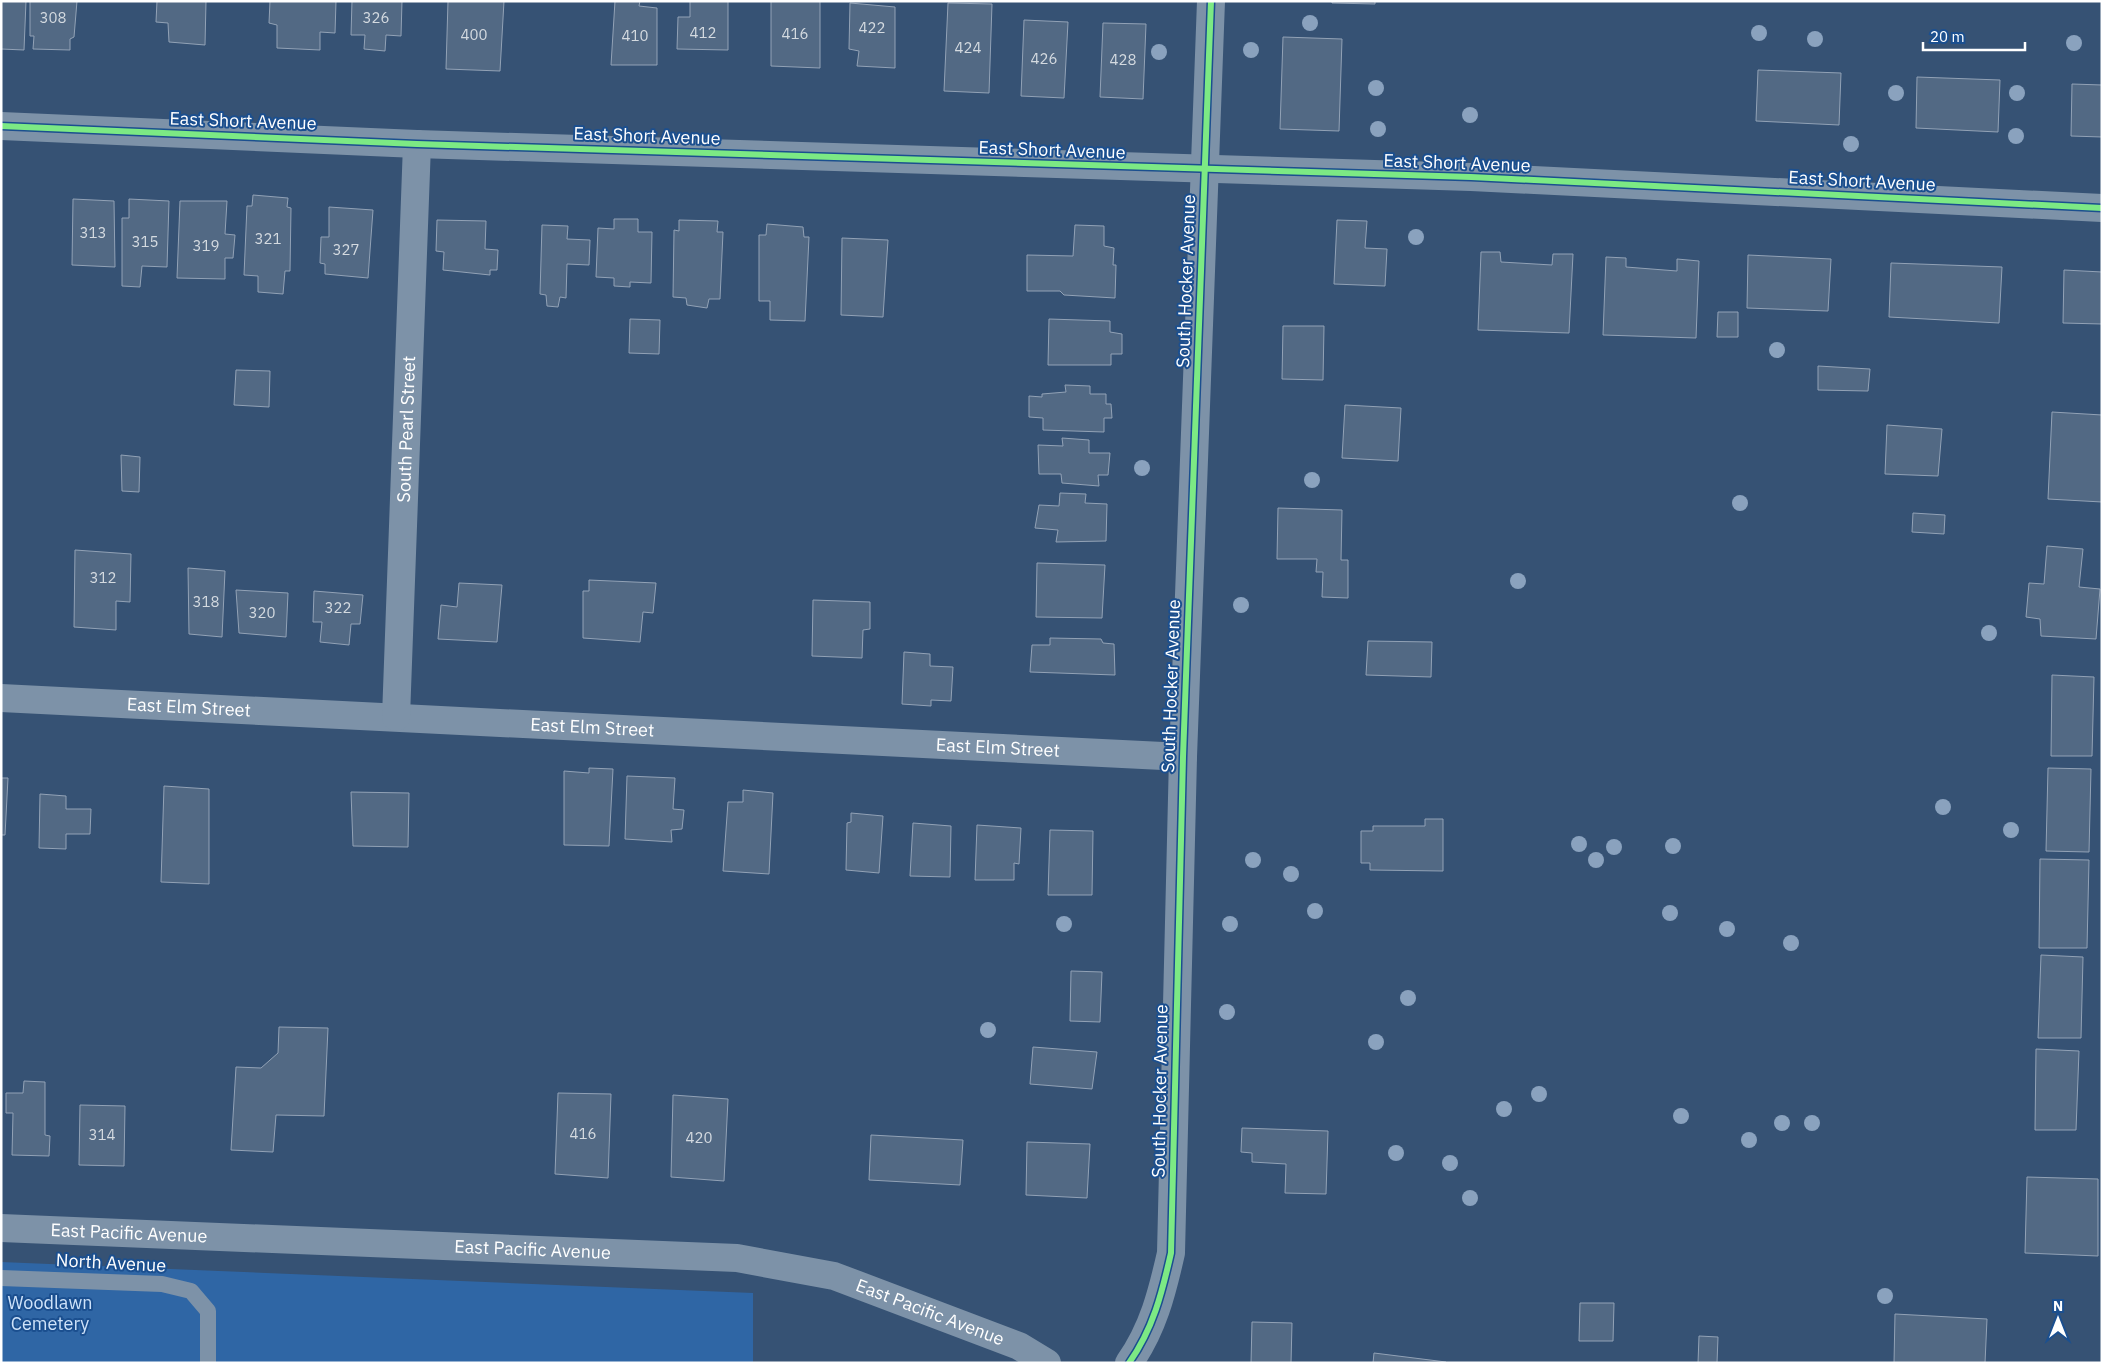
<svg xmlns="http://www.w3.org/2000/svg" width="2103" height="1364" font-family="'IBM Plex Sans',sans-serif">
	<rect width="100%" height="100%" fill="#365274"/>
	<polygon fill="#2f66a5" points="1,1262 753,1293 753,1363 1,1363"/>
	<g fill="#526984" stroke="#92a2b6">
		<polygon points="1,1 26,1 24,50 1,49"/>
		<polygon points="30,1 77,1 74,37 70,39 70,50 33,49 34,36 30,36"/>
		<polygon points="157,1 206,1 205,45 169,42 168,23 156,22"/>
		<polygon points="270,1 336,1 335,33 320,32 320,50 277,48 277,25 269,23"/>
		<polygon points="352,1 402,1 401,36 386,35 385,51 364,49 365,35 351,35"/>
		<polygon points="448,1 504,1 500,71 446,69"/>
		<polygon points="615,1 640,1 639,6 657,8 657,65 611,65"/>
		<polygon points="690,1 728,1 728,50 677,49 678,17 690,17"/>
		<polygon points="771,1 820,1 820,68 771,66"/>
		<polygon points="1332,1 1375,1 1375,4 1332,3"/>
		<polygon points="850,3 895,7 895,68 857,66 859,51 849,49"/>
		<polygon points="948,3 992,4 989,93 944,91"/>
		<polygon points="1024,20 1068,22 1064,98 1021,96"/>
		<polygon points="1103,23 1146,24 1143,99 1100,97"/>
		<polygon points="1283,37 1342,39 1339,131 1280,129"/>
		<polygon points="1758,70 1841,73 1839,125 1756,121"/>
		<polygon points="1917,77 2000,80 1998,132 1916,128"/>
		<polygon points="2072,84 2102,85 2102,137 2071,136"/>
		<polygon points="253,195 288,198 287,207 291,208 290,271 285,271 283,294 258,292 258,276 244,275 247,206 252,206"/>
		<polygon points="73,199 114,201 115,267 72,265"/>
		<polygon points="129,199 169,201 167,267 142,266 140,287 122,286 122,218 129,218"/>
		<polygon points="180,201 227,201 225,234 235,235 233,258 225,258 225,279 177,278"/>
		<polygon points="329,207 373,210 368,278 325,274 325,264 320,263 321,237 329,237"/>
		<polygon points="614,219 638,219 638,232 652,232 651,283 630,282 630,287 614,286 614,278 596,277 598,228 614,229"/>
		<polygon points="437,220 486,221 485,249 498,250 497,270 490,270 490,275 443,270 444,252 436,251"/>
		<polygon points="679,220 718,221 717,232 723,232 720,299 709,299 707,308 687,305 686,298 673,297 674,230 679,231"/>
		<polygon points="1337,220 1367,221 1365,248 1387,249 1385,286 1334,284"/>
		<polygon points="767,224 803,227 804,237 809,237 805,321 770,320 770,301 759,301 759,235 766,235"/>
		<polygon points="542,225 568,226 567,239 590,240 589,265 567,264 566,298 560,297 558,307 547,306 546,295 540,294"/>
		<polygon points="1075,225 1104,226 1104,246 1114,248 1113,265 1116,265 1115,298 1064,295 1060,291 1027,291 1027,255 1073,256"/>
		<polygon points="842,238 888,240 883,317 841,315"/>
		<polygon points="1481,252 1500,252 1501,262 1552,265 1553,254 1573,254 1569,333 1478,330"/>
		<polygon points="1748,255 1831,259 1828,311 1747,308"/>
		<polygon points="1606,257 1626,258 1626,267 1677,271 1677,259 1699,261 1696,338 1603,335"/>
		<polygon points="1891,263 2002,267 1999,323 1889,317"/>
		<polygon points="2064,270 2102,272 2102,324 2063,323"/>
		<polygon points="1718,312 1738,312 1738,337 1717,337"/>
		<polygon points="630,319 660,320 659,354 629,353"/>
		<polygon points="1049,319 1110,321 1110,332 1122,334 1122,354 1111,354 1111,365 1048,365"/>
		<polygon points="1283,326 1324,326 1323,380 1282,379"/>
		<polygon points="1818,366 1870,369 1868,391 1818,390"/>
		<polygon points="236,370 270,371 269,407 234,405"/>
		<polygon points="1065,385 1090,386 1090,394 1106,394 1106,404 1111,404 1112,418 1104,418 1104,432 1043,430 1043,418 1029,417 1029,396 1042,397 1042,394 1066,392"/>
		<polygon points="1345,405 1401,408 1398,461 1342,458"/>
		<polygon points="2052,412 2102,415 2102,502 2048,499"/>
		<polygon points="1887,425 1942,429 1938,476 1885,474"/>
		<polygon points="1062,438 1089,440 1089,453 1110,453 1108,475 1098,475 1099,486 1062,483 1061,474 1039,474 1038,445 1063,446"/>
		<polygon points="121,455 140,457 139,492 122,491"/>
		<polygon points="1060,493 1086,494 1085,503 1107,504 1106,541 1056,542 1058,530 1035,528 1039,505 1059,506"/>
		<polygon points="1278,508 1342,510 1341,560 1348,560 1348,598 1322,597 1323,572 1316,572 1317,559 1277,559"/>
		<polygon points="1913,513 1945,515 1944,534 1912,532"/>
		<polygon points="2047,546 2083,549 2079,587 2100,589 2096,639 2041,636 2040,619 2026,617 2029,583 2044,584"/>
		<polygon points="75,550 131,554 130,602 116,601 116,630 74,627"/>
		<polygon points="1037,563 1105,565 1102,618 1036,617"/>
		<polygon points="188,568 225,571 222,637 189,634"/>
		<polygon points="589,580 656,583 653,613 643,612 640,642 583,638 583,591 589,591"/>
		<polygon points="459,583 502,585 497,642 438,639 441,605 457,607"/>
		<polygon points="236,590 288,593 286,637 239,633"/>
		<polygon points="314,591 363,595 360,624 351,624 349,645 320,642 322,622 313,622"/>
		<polygon points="813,600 870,602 870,629 863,630 862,658 812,656"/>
		<polygon points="1050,638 1101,639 1103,643 1114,644 1115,675 1030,672 1032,645 1050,645"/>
		<polygon points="1368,641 1432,642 1431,677 1366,675"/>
		<polygon points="904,652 930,654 930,666 953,667 951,701 931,700 931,706 902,704"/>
		<polygon points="2052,675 2094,677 2092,756 2051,756"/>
		<polygon points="589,768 613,769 609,846 564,845 564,771 589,773"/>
		<polygon points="2048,768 2091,769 2089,852 2046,851"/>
		<polygon points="627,776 675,778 673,809 684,810 682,829 671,830 672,842 625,839"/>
		<polygon points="1,778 8,778 5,835 1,835"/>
		<polygon points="164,786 209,789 209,884 161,882"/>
		<polygon points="743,790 773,793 769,874 723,871 728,802 743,802"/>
		<polygon points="351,792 409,793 408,847 353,846"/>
		<polygon points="40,794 66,796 66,809 91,809 90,834 66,834 66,849 39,848"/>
		<polygon points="851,813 883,816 879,873 846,870 847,823 851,822"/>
		<polygon points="1425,819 1443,819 1443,871 1370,870 1370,863 1361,863 1361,831 1373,831 1373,826 1425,826"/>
		<polygon points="913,823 951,826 950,877 910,876"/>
		<polygon points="977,825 1021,828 1019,864 1014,863 1014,880 975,880"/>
		<polygon points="1050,830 1093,831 1092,895 1048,895"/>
		<polygon points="2040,859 2089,860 2087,948 2039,948"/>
		<polygon points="2041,955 2083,957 2081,1038 2038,1038"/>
		<polygon points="1071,971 1102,972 1100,1022 1070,1021"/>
		<polygon points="279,1027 328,1028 324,1116 276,1115 273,1152 231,1150 236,1067 261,1068 278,1053"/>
		<polygon points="1033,1047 1097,1052 1092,1089 1030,1084"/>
		<polygon points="2036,1049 2079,1051 2076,1130 2035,1130"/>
		<polygon points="24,1081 45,1082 45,1135 50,1136 49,1156 12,1155 13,1113 6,1113 6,1093 23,1093"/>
		<polygon points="558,1093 611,1094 608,1178 555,1174"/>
		<polygon points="673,1095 728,1099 724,1181 671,1177"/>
		<polygon points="80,1105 125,1106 124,1166 79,1165"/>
		<polygon points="1242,1128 1328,1131 1326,1194 1285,1193 1286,1164 1252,1162 1252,1153 1241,1152"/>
		<polygon points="871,1135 963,1140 960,1185 869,1180"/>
		<polygon points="1027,1142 1090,1144 1087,1198 1026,1195"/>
		<polygon points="2027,1177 2098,1179 2098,1256 2025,1253"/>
		<polygon points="1580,1303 1614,1303 1613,1341 1579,1341"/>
		<polygon points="1895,1314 1987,1319 1985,1363 1894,1363"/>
		<polygon points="1252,1322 1292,1323 1291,1363 1251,1363"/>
		<polygon points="1699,1336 1718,1337 1717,1363 1698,1363"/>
		<polygon points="1374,1353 1446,1362 1446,1363 1373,1363"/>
	</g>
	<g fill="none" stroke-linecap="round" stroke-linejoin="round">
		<polyline stroke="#7d92a8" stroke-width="16" points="1,1278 162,1284 191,1291 208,1311 208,1363"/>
		<g stroke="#7d92a8" stroke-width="28">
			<polyline points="1,126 417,144 1471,177 2102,208"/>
			<path id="s1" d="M1,698L1183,757"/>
			<path id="s2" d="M396,717L417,144"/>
			<path id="s3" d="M1,1228L737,1258L834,1276L1019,1346L1047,1363"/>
			<path d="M1129,1363C1153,1329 1162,1293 1171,1253L1183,757L1211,1"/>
		</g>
		<defs>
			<g id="cycleway">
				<polyline points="1,126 417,144 1471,177 2102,208"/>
				<path d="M1129,1363C1153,1329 1162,1293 1171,1253L1183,757L1211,1"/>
			</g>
		</defs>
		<use href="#cycleway" stroke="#1b4f8f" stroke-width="9"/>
		<use href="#cycleway" stroke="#7ce984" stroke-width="6"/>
	</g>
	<g fill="#8aa2be">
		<circle cx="1310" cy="23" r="8"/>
		<circle cx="1759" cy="33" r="8"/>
		<circle cx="1815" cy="39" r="8"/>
		<circle cx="2074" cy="43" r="8"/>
		<circle cx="1251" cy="50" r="8"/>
		<circle cx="1159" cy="52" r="8"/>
		<circle cx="1376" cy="88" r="8"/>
		<circle cx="1896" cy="93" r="8"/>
		<circle cx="2017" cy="93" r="8"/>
		<circle cx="1470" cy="115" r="8"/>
		<circle cx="1378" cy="129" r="8"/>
		<circle cx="2016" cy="136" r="8"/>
		<circle cx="1851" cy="144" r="8"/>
		<circle cx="1416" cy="237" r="8"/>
		<circle cx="1777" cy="350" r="8"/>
		<circle cx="1142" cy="468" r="8"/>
		<circle cx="1312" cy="480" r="8"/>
		<circle cx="1740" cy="503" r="8"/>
		<circle cx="1518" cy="581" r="8"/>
		<circle cx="1241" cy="605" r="8"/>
		<circle cx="1989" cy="633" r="8"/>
		<circle cx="1943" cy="807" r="8"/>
		<circle cx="2011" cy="830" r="8"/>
		<circle cx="1579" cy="844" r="8"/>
		<circle cx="1673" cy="846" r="8"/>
		<circle cx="1614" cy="847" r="8"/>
		<circle cx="1253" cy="860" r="8"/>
		<circle cx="1596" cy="860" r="8"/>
		<circle cx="1291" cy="874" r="8"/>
		<circle cx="1315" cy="911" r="8"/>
		<circle cx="1670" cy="913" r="8"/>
		<circle cx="1064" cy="924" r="8"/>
		<circle cx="1230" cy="924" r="8"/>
		<circle cx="1727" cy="929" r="8"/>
		<circle cx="1791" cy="943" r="8"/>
		<circle cx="1408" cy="998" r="8"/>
		<circle cx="1227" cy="1012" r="8"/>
		<circle cx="988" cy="1030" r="8"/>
		<circle cx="1376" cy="1042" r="8"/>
		<circle cx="1539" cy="1094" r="8"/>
		<circle cx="1504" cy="1109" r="8"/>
		<circle cx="1681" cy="1116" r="8"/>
		<circle cx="1782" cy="1123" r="8"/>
		<circle cx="1812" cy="1123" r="8"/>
		<circle cx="1749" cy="1140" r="8"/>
		<circle cx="1396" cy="1153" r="8"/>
		<circle cx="1450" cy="1163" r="8"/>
		<circle cx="1470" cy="1198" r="8"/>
		<circle cx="1885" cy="1296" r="8"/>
	</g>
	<g text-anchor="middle" stroke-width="4" stroke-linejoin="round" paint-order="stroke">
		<g font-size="15" fill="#d4dae0">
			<text x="53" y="23">308</text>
			<text x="376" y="23">326</text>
			<text x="872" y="33">422</text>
			<text x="703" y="38">412</text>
			<text x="795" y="39">416</text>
			<text x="474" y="40">400</text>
			<text x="635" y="41">410</text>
			<text x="968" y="53">424</text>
			<text x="1044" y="64">426</text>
			<text x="1123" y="65">428</text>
			<text x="93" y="238">313</text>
			<text x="268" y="244">321</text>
			<text x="145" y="247">315</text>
			<text x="206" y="251">319</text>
			<text x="346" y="255">327</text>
			<text x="103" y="583">312</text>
			<text x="206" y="607">318</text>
			<text x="338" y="613">322</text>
			<text x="262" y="618">320</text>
			<text x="583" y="1139">416</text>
			<text x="102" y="1140">314</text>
			<text x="699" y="1143">420</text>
		</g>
		<g font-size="18" fill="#fff" stroke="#1b4f8f">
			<text transform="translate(243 121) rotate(2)" y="6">East Short Avenue</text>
			<text transform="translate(647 136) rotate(2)" y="6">East Short Avenue</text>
			<text transform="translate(1052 150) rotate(2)" y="6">East Short Avenue</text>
			<text transform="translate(1457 163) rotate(2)" y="6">East Short Avenue</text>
			<text transform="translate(1862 181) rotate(3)" y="6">East Short Avenue</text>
			<text transform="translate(1186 281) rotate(-88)" y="6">South Hocker Avenue</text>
			<text dy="6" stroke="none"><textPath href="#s2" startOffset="288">South Pearl Street</textPath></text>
			<text transform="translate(1171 686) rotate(-88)" y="6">South Hocker Avenue</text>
			<text dy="6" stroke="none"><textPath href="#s1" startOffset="188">East Elm Street</textPath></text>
			<text dy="6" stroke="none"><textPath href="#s1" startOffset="592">East Elm Street</textPath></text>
			<text dy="6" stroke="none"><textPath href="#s1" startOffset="998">East Elm Street</textPath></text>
			<text transform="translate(1160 1091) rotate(-89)" y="6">South Hocker Avenue</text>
			<text dy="6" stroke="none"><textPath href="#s3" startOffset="128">East Pacific Avenue</textPath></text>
			<text dy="6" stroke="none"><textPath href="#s3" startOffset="532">East Pacific Avenue</textPath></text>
			<text transform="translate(111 1263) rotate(3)" y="6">North Avenue</text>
			<text dy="6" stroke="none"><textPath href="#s3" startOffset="938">East Pacific Avenue</textPath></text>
		</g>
		<g font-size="18" fill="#cfe3fa" stroke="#1b4f8f">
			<text x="50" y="1309">Woodlawn<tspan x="50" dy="21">Cemetery</tspan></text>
		</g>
	</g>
	<rect width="2103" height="1364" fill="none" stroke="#ffffff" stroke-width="5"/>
	<g transform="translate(2058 1319)" stroke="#1b4f8f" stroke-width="4" paint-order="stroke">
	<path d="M0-4L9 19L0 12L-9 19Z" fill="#ffffff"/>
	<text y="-8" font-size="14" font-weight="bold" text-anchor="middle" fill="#ffffff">N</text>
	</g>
	<path d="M1923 42v8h102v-8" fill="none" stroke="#ffffff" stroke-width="2.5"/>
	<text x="1930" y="42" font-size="15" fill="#ffffff" stroke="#1b4f8f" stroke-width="4" paint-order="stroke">20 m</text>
</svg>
